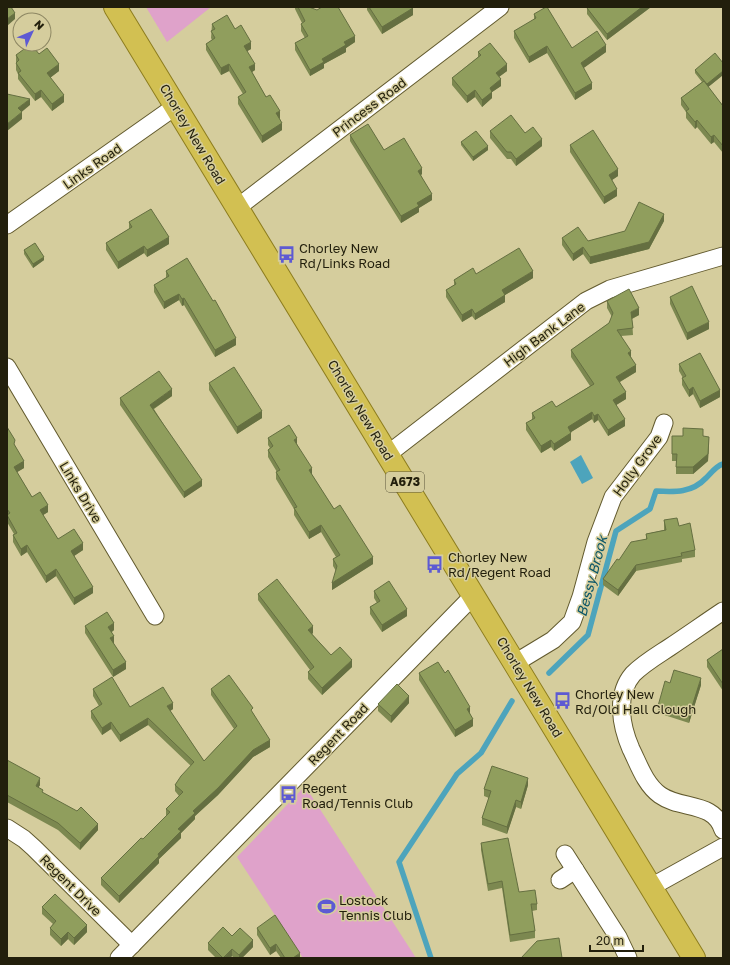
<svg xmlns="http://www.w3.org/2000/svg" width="730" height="965" font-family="'Golos Text',sans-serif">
	<rect width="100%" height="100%" fill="#d5cd9d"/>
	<g fill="#dfa2ca">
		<polygon points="146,7 211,7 167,42"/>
		<polygon points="305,786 416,958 303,958 237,857"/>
	</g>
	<polygon fill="#4da4bc" points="581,455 593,478 582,484 570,462"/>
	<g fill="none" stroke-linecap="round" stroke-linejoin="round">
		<g stroke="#4da4bc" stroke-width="5.5">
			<path d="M549,673L588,635L616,531L650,509L656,491C675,492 692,493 706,478C711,473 716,466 723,464"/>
			<polyline points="431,958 399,862 457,774 481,753 512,701"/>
		</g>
		<defs>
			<g id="minor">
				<polyline points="238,207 500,7"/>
				<polyline points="7,225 176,106"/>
				<polyline points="7,367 155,616"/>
				<polyline points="388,454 586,301 610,289 723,256"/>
				<path d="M723,611C705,623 688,635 670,647C658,655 644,663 633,674C615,695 621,726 631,749C639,765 645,784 660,795C681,810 714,801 723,830"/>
				<polyline points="515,663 553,640 572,622 581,597 596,542 613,497 659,437 664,423"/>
				<polyline points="7,828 24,839 34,848 132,945"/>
				<polyline points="565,854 618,937 628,958"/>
				<polyline points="560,880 575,870"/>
				<polyline points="651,887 723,847"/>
				<polyline points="119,958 474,595"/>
			</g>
			<polyline id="trunk" points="115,7 694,958"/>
		</defs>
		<use href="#minor" stroke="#625a2e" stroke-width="19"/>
		<use href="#trunk" stroke="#8d7d1e" stroke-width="24"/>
		<use href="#minor" stroke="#fff" stroke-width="17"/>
		<use href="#trunk" stroke="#d2c052" stroke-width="22"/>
	</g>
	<g fill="#7c8850">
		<polygon points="295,7 309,7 355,42 346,48 346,52 324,64 324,68 310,76 295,50 295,43 305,38 301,31 301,24 302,23 295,9"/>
		<polygon points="367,7 413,7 413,15 382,34 367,10"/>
		<polygon points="651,7 607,40 587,14 587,8"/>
		<polygon points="534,14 572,48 606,52 583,68 592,89 575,100 547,53 529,63 514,38 514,31 534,20"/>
		<polygon points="212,24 235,29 251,49 247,51 255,70 252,72 266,97 280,118 280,119 282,130 262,143 238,104 238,97 243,94 229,71 221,75 206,50 206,44 212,40 211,38"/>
		<polygon points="478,52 507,71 499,77 501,86 492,92 492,98 482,107 475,97 467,103 452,85 452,78 478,57"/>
		<polygon points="39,54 59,71 50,78 64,102 52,111 41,97 35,101 18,79 18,74 16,70 16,55"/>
		<polygon points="723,63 723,75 708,87 723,106 723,153 714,142 711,144 697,127 695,129 686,118 686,112 681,105 681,98 702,82 695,73 695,70"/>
		<polygon points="490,131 525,133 542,146 516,166 511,159 507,159 490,138"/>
		<polygon points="350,135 384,150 422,174 421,175 432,200 419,208 419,212 401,223 350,141"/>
		<polygon points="461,142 488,150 473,161 461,145"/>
		<polygon points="570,145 618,176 612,180 617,196 604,204 570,152"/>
		<polygon points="664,221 649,249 590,264 583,254 573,261 562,245 562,238 588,241"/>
		<polygon points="129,222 169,244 147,257 144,253 118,269 106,250 106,243 129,229"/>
		<polygon points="24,250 44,260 33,268 24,254"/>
		<polygon points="166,271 236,345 215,357 184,305 182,306 179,300 164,309 154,292 154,285 166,278"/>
		<polygon points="476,274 533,278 505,295 505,302 475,320 472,316 462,322 446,297 446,290 454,285 454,280"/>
		<polygon points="670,297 709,329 687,340 670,304"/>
		<polygon points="607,301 639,315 632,319 633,335 621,336 631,357 636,372 620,382 626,399 616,405 625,426 608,436 598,420 594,423 592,419 571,432 571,440 554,451 551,447 541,453 526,430 526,423 532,420 532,413 556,407 590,386 571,357 571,350 609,323 612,317 607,308"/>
		<polygon points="679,364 720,397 700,408 693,394 689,397 682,385 682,378 683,378 679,371"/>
		<polygon points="209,383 262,418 237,434 209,390"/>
		<polygon points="172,396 154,409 202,486 184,498 120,405 120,398"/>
		<polygon points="7,427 24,468 17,472 32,497 48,512 43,515 58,539 83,550 74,556 93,593 74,605 56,576 46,583 27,552 21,556 13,542 13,535 14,534 7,522"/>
		<polygon points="672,436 703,436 709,444 708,461 693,474 676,474 676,461 672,461"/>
		<polygon points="268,438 297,444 312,475 334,509 373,564 332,590 336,571 333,566 333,559 336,557 321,532 309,539 294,515 294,509 276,479 276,472 277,472 268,457 268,450 270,448 268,445"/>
		<polygon points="664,520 679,526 695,550 695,557 682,559 682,562 636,571 618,596 603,585 603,579 619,560 646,539 646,534 664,530"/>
		<polygon points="374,591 407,616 382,632 370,614 370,607 377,603 374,598"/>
		<polygon points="258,594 313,633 312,634 331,655 352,667 322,695 308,679 308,672 310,670 258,600"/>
		<polygon points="85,626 114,630 112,632 113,643 126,669 113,677 85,633"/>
		<polygon points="723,649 723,691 707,667 707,660"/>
		<polygon points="419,673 445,673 470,713 473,726 455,737 419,680"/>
		<polygon points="670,683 701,685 689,723 658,713 658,706"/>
		<polygon points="93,689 130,707 173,709 170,711 204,761 234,729 211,695 211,689 253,713 270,747 253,757 218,795 195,816 195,819 181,833 181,838 159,859 159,863 119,903 101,885 101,878 143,839 166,816 166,809 179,796 175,791 175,785 191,766 148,725 120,742 111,729 102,735 91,718 91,711 99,706 93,696"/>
		<polygon points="409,703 391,723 378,711 378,704"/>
		<polygon points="7,760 40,785 38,787 43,793 98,830 80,850 58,830 7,802"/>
		<polygon points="528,785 521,809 516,807 507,834 482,825 482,818 489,798 484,796 484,789"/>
		<polygon points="481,843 519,892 537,904 537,910 532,911 535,931 535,938 510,942 502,888 488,891 481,850"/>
		<polygon points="42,907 87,932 74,945 68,939 61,946 50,935 50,928 53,924 42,914"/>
		<polygon points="257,928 300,958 281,958 276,951 270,955 257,935"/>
		<polygon points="232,936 253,947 242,958 234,958 232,956 230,958 216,958 208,950 208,943"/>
	</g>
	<g fill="#656f41">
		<polygon points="642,7 651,7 607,40 607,34"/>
		<polygon points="413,8 413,15 382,34 382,27"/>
		<polygon points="15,13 15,19 7,26 7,19"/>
		<polygon points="355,36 355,42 346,48 346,52 324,64 324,68 310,76 310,70 322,59 344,42"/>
		<polygon points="251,42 251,49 244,53 244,46"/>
		<polygon points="606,45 606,52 581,70 581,63"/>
		<polygon points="547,46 547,53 529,63 529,57"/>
		<polygon points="59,64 59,71 47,80 47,73"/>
		<polygon points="229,64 229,71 221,75 221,68"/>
		<polygon points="255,64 255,70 249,74 249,67"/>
		<polygon points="507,64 507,71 496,79 496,73"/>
		<polygon points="723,71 723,75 707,88 707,84"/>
		<polygon points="501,79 501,86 492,92 492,98 482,107 482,100 490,88"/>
		<polygon points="592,83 592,89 575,100 575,93"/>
		<polygon points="41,90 41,97 35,101 35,94"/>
		<polygon points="475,90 475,97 467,103 467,96"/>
		<polygon points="64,95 64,102 52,111 52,104"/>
		<polygon points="30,99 30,105 18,115 18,108"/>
		<polygon points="280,111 280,118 276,120 276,113"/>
		<polygon points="22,112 22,119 7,131 7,124"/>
		<polygon points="697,120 697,127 695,129 695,122"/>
		<polygon points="282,123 282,130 262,143 262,136"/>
		<polygon points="714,135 714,142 711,144 711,137"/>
		<polygon points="542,139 542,146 516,166 516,159"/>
		<polygon points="488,146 488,150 473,161 473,157"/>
		<polygon points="422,168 422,174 418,177 418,171"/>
		<polygon points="618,169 618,176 609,182 609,175"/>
		<polygon points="617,189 617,196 604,204 604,197"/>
		<polygon points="432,194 432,200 419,208 419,212 401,223 401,216 417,203"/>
		<polygon points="664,214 664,221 649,249 590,264 590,257"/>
		<polygon points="169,237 169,244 147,257 147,250"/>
		<polygon points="144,246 144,253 118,269 118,262"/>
		<polygon points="583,247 583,254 573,261 573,254"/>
		<polygon points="44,257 44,260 33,268 33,264"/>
		<polygon points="533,271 533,278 505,295 505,302 475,320 475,314 502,290"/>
		<polygon points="179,294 179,300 164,309 164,302"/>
		<polygon points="184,298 184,305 182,306 182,299"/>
		<polygon points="639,308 639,315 631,319 631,312"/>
		<polygon points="472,309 472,316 462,322 462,315"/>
		<polygon points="709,322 709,329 687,340 687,333"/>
		<polygon points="236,338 236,345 215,357 215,350"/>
		<polygon points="631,351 631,358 628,353"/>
		<polygon points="636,365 636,372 616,384 616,377"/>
		<polygon points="693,387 693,394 689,397 689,390"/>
		<polygon points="172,389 172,396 150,411 150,405"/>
		<polygon points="720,390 720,397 700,408 700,401"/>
		<polygon points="626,392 626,399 613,407 613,400"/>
		<polygon points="262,411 262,418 237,434 237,427"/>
		<polygon points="592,412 592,419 568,434 568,427"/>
		<polygon points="598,414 598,420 594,423 594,416"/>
		<polygon points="625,419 625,426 608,436 608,430"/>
		<polygon points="571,433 571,440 554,451 554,444"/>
		<polygon points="709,437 708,461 693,474 693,467"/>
		<polygon points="297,438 297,445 294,440"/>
		<polygon points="551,440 551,447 541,453 541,446"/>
		<polygon points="24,461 24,468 14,474 14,467"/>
		<polygon points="312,468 312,475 309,470"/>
		<polygon points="202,480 202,486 184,498 184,492"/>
		<polygon points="48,505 48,512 40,517 40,510"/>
		<polygon points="321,525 321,532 309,539 309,532"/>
		<polygon points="83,543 83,550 71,558 71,551"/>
		<polygon points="27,545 27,552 21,556 21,549"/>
		<polygon points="373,557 373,564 332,590 332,583"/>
		<polygon points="636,565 636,571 618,596 618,590"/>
		<polygon points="56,569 56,576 46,583 46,576"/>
		<polygon points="93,587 93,593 74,605 74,598"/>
		<polygon points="407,609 407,616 382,632 382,625"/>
		<polygon points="114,623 114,630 108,634 108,627"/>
		<polygon points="313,626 313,633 308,637 308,630"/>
		<polygon points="114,636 114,643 110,645 110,638"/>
		<polygon points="352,660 352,667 322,695 322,688"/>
		<polygon points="126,662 126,669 113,677 113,670"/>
		<polygon points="701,678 701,685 689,723 689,716"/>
		<polygon points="409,696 409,703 391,723 391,716"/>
		<polygon points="173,703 173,709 167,713 167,706"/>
		<polygon points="470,707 470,714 467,709"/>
		<polygon points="148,718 148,725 120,742 120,735"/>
		<polygon points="473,719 473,726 455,737 455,730"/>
		<polygon points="111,722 111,729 102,735 102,728"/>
		<polygon points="270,740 270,747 253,757 218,795 195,816 195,819 181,833 181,838 159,859 159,863 119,903 119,896 158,854 193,811 253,750"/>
		<polygon points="40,778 40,785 36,792 36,786"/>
		<polygon points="528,778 528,785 521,809 521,802"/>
		<polygon points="516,800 516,807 507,834 507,827"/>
		<polygon points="98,824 98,830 80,850 80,843"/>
		<polygon points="87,925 87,932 74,945 74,938"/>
		<polygon points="68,932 68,939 61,946 61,939"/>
		<polygon points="253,940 253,947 242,958 239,958 239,955"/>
		<polygon points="276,944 276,951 270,955 270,948"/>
		<polygon points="232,949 232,956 230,958 224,958"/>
		<polygon points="300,953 300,958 293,958"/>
	</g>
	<g fill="#909e5d" stroke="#656f41">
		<polygon points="7,7 11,7 15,13 7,19"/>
		<polygon points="298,7 309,7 317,10 322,7 338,7 355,36 344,42 346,45 322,59 324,62 310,70 295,43 308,36 301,24 305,21"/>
		<polygon points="369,7 413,7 413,8 382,27"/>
		<polygon points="546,7 547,7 572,48 597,31 606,45 581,63 592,83 575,93 547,46 529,57 514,31 536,18 534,14"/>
		<polygon points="588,7 642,7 607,34 587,8"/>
		<polygon points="227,15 235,29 241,25 251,42 244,46 255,64 249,67 266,97 270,95 280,111 276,113 282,123 262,136 238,97 246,92 229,64 221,68 206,44 215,38 211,31 215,29 212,24"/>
		<polygon points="490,43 507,64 496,73 501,79 490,88 492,92 482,100 475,90 467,96 452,78 481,55 478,52"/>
		<polygon points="31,44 39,54 47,48 59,64 47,73 64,95 52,104 41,90 35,94 18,73 21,71 16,63 19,60 16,55"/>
		<polygon points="715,53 723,63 723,71 707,84 695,70"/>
		<polygon points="704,81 723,106 723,108 722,109 723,110 723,146 714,135 711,137 697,120 695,122 686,111 689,109 681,98"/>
		<polygon points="7,94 30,99 18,108 22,112 7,124"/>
		<polygon points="511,115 525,133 533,127 542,139 516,159 511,152 507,152 490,131"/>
		<polygon points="368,124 384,150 404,138 422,168 418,171 432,194 417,203 419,206 401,216 350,135"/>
		<polygon points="593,130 618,169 609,175 617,189 604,197 570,145"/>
		<polygon points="476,131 488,146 473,157 461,142"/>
		<polygon points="639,202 664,214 649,242 590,257 583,247 573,254 562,238 578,227 588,241 625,231"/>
		<polygon points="151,209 169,237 147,250 144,246 118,262 106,243 132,227 129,222"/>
		<polygon points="35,243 44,257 33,264 24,250"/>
		<polygon points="519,248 533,271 502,290 505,295 475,314 472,309 462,315 446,290 456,284 454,280 473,268 476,274"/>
		<polygon points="187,258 213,301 215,300 236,338 215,350 184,298 182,299 179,294 164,302 154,285 169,276 166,271"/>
		<polygon points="692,286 709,322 687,333 670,297"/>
		<polygon points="629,289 639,308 631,312 633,328 617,330 631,351 628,353 636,365 616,377 626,392 613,400 625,419 608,430 598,414 594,416 592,412 568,427 571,433 554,444 551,440 541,446 526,423 535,418 532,413 552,401 556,407 594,384 571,350 609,323 613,313 607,301"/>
		<polygon points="700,353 720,390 700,401 693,387 689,390 682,378 686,376 679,364"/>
		<polygon points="234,367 262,411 237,427 209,383"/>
		<polygon points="159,371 172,389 150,405 202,480 184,492 120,398"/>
		<polygon points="289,425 297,438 294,440 312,468 309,470 334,509 340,505 373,557 332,583 337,566 333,559 340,555 321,525 309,532 294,508 297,507 276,472 280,470 268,450 273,446 268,438"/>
		<polygon points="7,427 15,440 14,444 24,461 14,467 32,497 40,492 48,505 40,510 58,539 74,529 83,543 71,551 93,587 74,598 56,569 46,576 27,545 21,549 13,535 17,533 7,515 10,513 7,509"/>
		<polygon points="683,428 703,429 703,436 709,437 708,454 693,467 676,467 677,454 672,454 672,436 683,436"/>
		<polygon points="677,518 679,526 690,523 695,550 681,553 682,556 636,565 618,590 603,579 617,559 619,560 631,542 647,539 646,534 666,530 664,520"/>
		<polygon points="277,579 313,626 308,630 331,655 340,647 352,660 322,688 308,672 314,667 258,594"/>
		<polygon points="389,581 407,609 382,625 370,607 380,601 374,591"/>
		<polygon points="107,612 114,623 108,627 114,636 110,638 126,662 113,670 85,626"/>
		<polygon points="723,649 723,684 707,660"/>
		<polygon points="438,662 445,673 448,670 470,707 467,709 473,719 455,730 419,673"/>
		<polygon points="674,670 701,678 689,716 658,706 665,681 670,683"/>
		<polygon points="229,675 253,708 251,710 270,740 253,750 218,788 193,811 195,813 178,829 181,831 158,854 159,856 119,896 101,878 141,838 143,839 170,812 166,809 183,792 175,785 181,776 194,762 148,718 120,735 111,722 102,728 91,711 102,704 93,689 112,677 130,707 163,687 173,703 167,706 204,761 237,726 211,689"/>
		<polygon points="397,684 409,696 391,716 378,704"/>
		<polygon points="7,760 40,778 36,786 43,790 42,792 77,811 81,807 98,824 80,843 58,823 7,795"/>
		<polygon points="492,766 528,778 521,802 516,800 507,827 482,818 491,791 484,789"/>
		<polygon points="508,838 519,892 535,890 537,904 531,904 535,931 510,935 502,881 488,884 481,843"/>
		<polygon points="55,894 87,925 74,938 68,932 61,939 50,928 56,921 42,907"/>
		<polygon points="275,915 300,953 293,958 285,958 276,944 270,948 257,928"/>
		<polygon points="223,927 232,936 240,928 253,940 239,955 232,949 223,958 208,943"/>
		<polygon points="559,938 562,958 521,958 537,941"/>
	</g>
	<defs>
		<symbol id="bus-bare" viewBox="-9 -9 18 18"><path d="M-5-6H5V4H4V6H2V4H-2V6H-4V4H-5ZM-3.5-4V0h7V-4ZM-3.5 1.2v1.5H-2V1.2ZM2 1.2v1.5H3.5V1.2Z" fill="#5d5ad3" stroke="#d5cd9d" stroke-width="2.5" paint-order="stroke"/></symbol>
		<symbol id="stadium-bare" viewBox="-9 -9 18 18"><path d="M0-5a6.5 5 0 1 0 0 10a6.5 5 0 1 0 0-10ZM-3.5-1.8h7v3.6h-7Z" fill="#5d5ad3" stroke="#d5cd9d" stroke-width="2.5" paint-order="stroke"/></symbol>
	</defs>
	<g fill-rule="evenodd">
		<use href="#bus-bare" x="274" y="242" width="25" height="25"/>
		<use href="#bus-bare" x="422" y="552" width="25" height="25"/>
		<use href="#bus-bare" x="550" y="688" width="25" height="25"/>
		<use href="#bus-bare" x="276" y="782" width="25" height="25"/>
		<use href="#stadium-bare" x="314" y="894" width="25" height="25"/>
	</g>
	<g text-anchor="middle" stroke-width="3" stroke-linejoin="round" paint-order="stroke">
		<rect fill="#d5cd9d" stroke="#585338" stroke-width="1" x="386" y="472" width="38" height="20" rx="3"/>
		<g font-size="12" font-weight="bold" fill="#221f0c">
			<text x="405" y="486">A673</text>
		</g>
		<g font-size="13" fill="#221f0c" stroke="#d5cd9d">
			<text transform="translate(369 107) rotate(-37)" y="5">Princess Road</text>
			<text transform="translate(193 134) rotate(59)" y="5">Chorley New Road</text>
			<text transform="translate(92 166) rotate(-35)" y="5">Links Road</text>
			<text transform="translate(544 334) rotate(-37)" y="5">High Bank Lane</text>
			<text transform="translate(361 410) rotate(59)" y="5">Chorley New Road</text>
			<text transform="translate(637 465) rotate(-54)" y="5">Holly Grove</text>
			<text transform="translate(81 492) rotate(59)" y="5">Links Drive</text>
			<text transform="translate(530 687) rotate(59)" y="5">Chorley New Road</text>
			<text transform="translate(338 734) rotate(-46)" y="5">Regent Road</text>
			<text transform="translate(71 885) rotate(45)" y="5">Regent Drive</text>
		</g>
		<g font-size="13" fill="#221f0c" stroke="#d5cd9d" text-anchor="start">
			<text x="299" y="253">Chorley New<tspan x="299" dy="15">Rd/Links Road</tspan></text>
			<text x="448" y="562">Chorley New<tspan x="448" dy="15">Rd/Regent Road</tspan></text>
			<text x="575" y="699">Chorley New<tspan x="575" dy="15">Rd/Old Hall Clough</tspan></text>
			<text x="302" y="793">Regent<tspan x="302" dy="15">Road/Tennis Club</tspan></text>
			<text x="339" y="905">Lostock<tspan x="339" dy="15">Tennis Club</tspan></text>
		</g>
		<g font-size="14" font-style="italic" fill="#0c5668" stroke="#d5cd9d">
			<text transform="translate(592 576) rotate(-75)" y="5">Bessy Brook</text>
		</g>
	</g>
	<rect width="730" height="965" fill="none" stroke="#221f0c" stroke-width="16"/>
	<g transform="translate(32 32) rotate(46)"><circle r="19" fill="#d5cd9d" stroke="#8d8763"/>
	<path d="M0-3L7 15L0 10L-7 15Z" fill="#5d5ad3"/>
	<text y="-6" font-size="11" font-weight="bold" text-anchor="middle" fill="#221f0c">N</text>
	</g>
	<path d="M590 945v6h53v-6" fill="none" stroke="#221f0c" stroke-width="2"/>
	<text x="596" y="945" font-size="12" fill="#221f0c" stroke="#d5cd9d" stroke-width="3" paint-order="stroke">20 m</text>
</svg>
